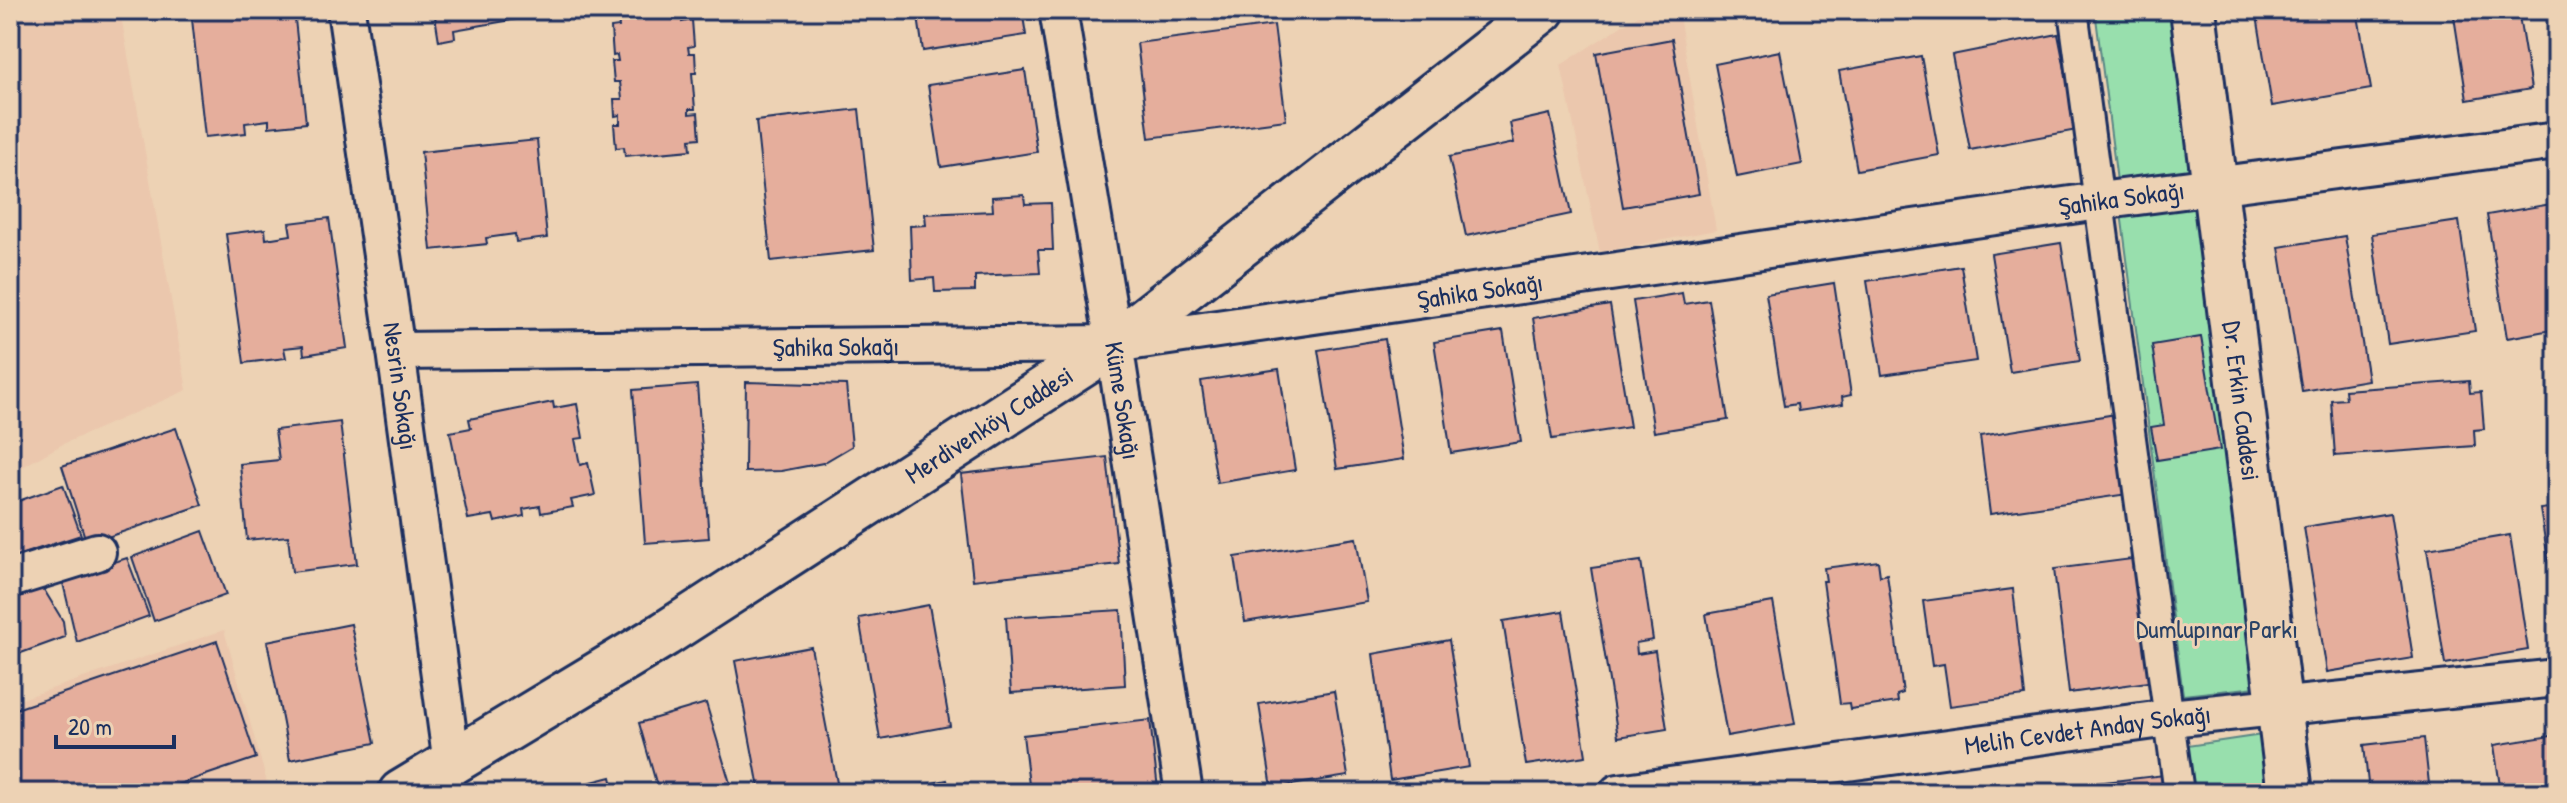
<svg xmlns="http://www.w3.org/2000/svg" width="2567" height="803" font-family="'Patrick Hand',sans-serif">
	<rect width="100%" height="100%" fill="#edd2b4"/>
	<filter id="ink" filterUnits="userSpaceOnUse"><feTurbulence type="fractalNoise" baseFrequency=".0125" numOctaves="2"/><feDisplacementMap in="SourceGraphic" scale="16" xChannelSelector="R" yChannelSelector="G"/><feConvolveMatrix kernelMatrix="1 2 1 2 8 2 1 2 1" color-interpolation-filters="sRGB"/></filter>
	<g filter="url(#ink)">
		<g fill="#ebc7ad">
			<polygon points="10,10 120,10 187,390 63,444 10,474"/>
			<polygon points="1646,10 1678,10 1716,230 1600,252 1561,65"/>
			<polygon points="224,630 270,793 10,793 10,703"/>
		</g>
		<g fill="#98dfad" stroke="#5a8786" stroke-width="2">
			<polygon points="2095,10 2175,10 2266,686 2183,695"/>
			<polygon points="2262,735 2269,793 2194,793 2187,746"/>
		</g>
		<g fill="#e5ae9c" stroke="#1b2f5e" stroke-width="2">
			<polygon points="191,10 294,10 306,123 269,127 269,120 245,123 246,133 205,137"/>
			<polygon points="434,10 533,10 534,16 454,30 455,38 439,41"/>
			<polygon points="917,10 1022,10 1026,35 923,51"/>
			<polygon points="2256,10 2357,10 2371,89 2272,106"/>
			<polygon points="2453,10 2518,10 2531,89 2467,100"/>
			<polygon points="682,14 682,22 692,20 694,46 688,47 689,53 695,53 696,73 692,73 695,109 689,109 689,114 698,113 700,138 690,139 691,150 625,156 624,147 616,148 614,124 620,124 620,115 615,116 614,99 622,99 620,82 614,82 612,61 618,61 617,55 613,56 611,28 619,27 618,19"/>
			<polygon points="1274,25 1286,120 1149,138 1137,43"/>
			<polygon points="2058,34 2077,130 1970,150 1952,55"/>
			<polygon points="1672,39 1699,194 1623,207 1596,53"/>
			<polygon points="1780,51 1802,164 1737,177 1715,64"/>
			<polygon points="1921,56 1939,155 1857,170 1839,71"/>
			<polygon points="1025,70 1037,152 941,167 928,85"/>
			<polygon points="859,109 874,250 771,261 756,121"/>
			<polygon points="1550,114 1571,214 1466,236 1449,157 1514,143 1510,123"/>
			<polygon points="537,140 547,238 516,242 515,234 486,238 487,244 431,250 421,152"/>
			<polygon points="1024,195 1025,204 1051,203 1053,250 1038,250 1040,273 975,276 975,291 935,292 934,278 912,280 910,226 926,225 925,214 993,211 992,197"/>
			<polygon points="2557,203 2557,329 2507,338 2487,215"/>
			<polygon points="329,218 347,348 304,355 303,346 284,348 286,358 244,363 226,234 265,229 266,239 291,235 289,223"/>
			<polygon points="2459,221 2475,331 2388,344 2372,234"/>
			<polygon points="2345,236 2368,380 2302,391 2279,247"/>
			<polygon points="2061,243 2080,361 2010,372 1991,254"/>
			<polygon points="1961,266 1976,361 1882,375 1867,281"/>
			<polygon points="1834,283 1851,395 1842,397 1843,404 1798,411 1797,404 1784,406 1766,294"/>
			<polygon points="1682,293 1684,304 1709,300 1728,420 1654,432 1633,301"/>
			<polygon points="1610,305 1630,427 1552,439 1533,318"/>
			<polygon points="1503,331 1521,442 1451,453 1434,342"/>
			<polygon points="2201,337 2220,450 2157,460 2151,427 2164,425 2152,345"/>
			<polygon points="1385,339 1404,459 1337,469 1318,350"/>
			<polygon points="1279,369 1295,470 1217,483 1201,381"/>
			<polygon points="2469,381 2470,393 2481,392 2484,429 2474,430 2475,446 2335,456 2331,400 2346,399 2345,390"/>
			<polygon points="746,382 846,385 852,446 823,463 781,471 745,472"/>
			<polygon points="697,385 709,538 645,543 633,390"/>
			<polygon points="553,402 554,408 577,404 583,438 575,439 580,465 588,463 595,495 571,500 573,507 541,513 540,506 523,509 524,516 495,522 493,515 468,519 450,432 471,428 469,419"/>
			<polygon points="2116,414 2128,494 1990,514 1980,436"/>
			<polygon points="340,422 357,564 292,572 288,536 247,540 240,464 279,460 275,430"/>
			<polygon points="176,428 202,505 87,544 62,466"/>
			<polygon points="1107,457 1119,564 973,580 961,474"/>
			<polygon points="63,485 81,535 10,558 10,504"/>
			<polygon points="2557,507 2557,615 2540,509"/>
			<polygon points="2390,513 2413,658 2327,672 2304,527"/>
			<polygon points="203,531 226,595 154,621 132,557"/>
			<polygon points="2510,535 2528,650 2445,664 2427,549"/>
			<polygon points="1356,538 1367,602 1245,622 1235,557"/>
			<polygon points="127,558 149,616 77,642 62,579"/>
			<polygon points="2139,558 2155,681 2069,693 2054,569"/>
			<polygon points="1641,561 1653,640 1636,643 1637,654 1655,651 1667,729 1618,737 1591,568"/>
			<polygon points="1878,561 1880,576 1887,574 1903,693 1897,695 1898,702 1850,709 1849,703 1840,704 1823,581 1826,581 1824,568"/>
			<polygon points="43,588 63,621 65,637 10,657 10,599"/>
			<polygon points="2013,589 2025,696 1950,706 1944,664 1932,666 1923,601"/>
			<polygon points="1773,602 1795,724 1727,736 1706,614"/>
			<polygon points="929,605 950,726 880,739 859,618"/>
			<polygon points="1121,610 1125,685 1011,693 1006,617"/>
			<polygon points="1563,611 1586,756 1526,765 1503,621"/>
			<polygon points="351,624 375,743 290,760 267,641"/>
			<polygon points="1449,640 1469,767 1390,780 1373,654"/>
			<polygon points="217,641 256,758 153,793 10,793 10,711"/>
			<polygon points="811,647 838,788 815,793 760,793 735,661"/>
			<polygon points="1334,691 1348,776 1272,788 1259,704"/>
			<polygon points="706,703 733,793 659,793 639,723"/>
			<polygon points="1150,720 1158,789 1124,793 1030,793 1023,735"/>
			<polygon points="2557,735 2557,793 2501,793 2494,745"/>
			<polygon points="2424,738 2430,793 2369,793 2364,745"/>
			<polygon points="2164,775 2166,793 2098,793 2097,783"/>
			<polygon points="611,777 615,793 549,793"/>
			<polygon points="947,780 950,793 888,793 888,792"/>
		</g>
		<g fill="none" stroke-linecap="round" stroke-linejoin="round">
			<defs>
				<polyline id="pedestrian" points="2073,10 2179,793"/>
				<g id="minor">
					<path id="s1" d="M346,10L396,351L452,764"/>
					<path id="s2" d="M1058,10L1114,344L1184,793"/>
					<path id="s3" d="M396,351L1114,344L2099,201L2557,141"/>
					<polyline points="10,579 97,552"/>
					<path id="s4" d="M1618,793L2170,718L2557,678"/>
				</g>
				<g id="tertiary">
					<path id="s5" d="M2193,10L2290,793"/>
					<path id="s6" d="M401,793L665,634L1114,344L1542,10"/>
				</g>
			</defs>
			<use href="#pedestrian" stroke="#1b2f5e" stroke-width="34"/>
			<use href="#minor" stroke="#1b2f5e" stroke-width="42"/>
			<use href="#tertiary" stroke="#1b2f5e" stroke-width="50"/>
			<use href="#pedestrian" stroke="#edd2b4" stroke-width="28"/>
			<use href="#minor" stroke="#edd2b4" stroke-width="36"/>
			<use href="#tertiary" stroke="#edd2b4" stroke-width="44"/>
		</g>
	</g>
	<g text-anchor="middle" stroke-width="6" stroke-linejoin="round" paint-order="stroke">
		<g font-size="26" fill="#1b2f5e" stroke="#edd2b4">
			<text dy="9" stroke="none"><textPath href="#s3" startOffset="1736">Şahika Sokağı</textPath></text>
			<text dy="9" stroke="none"><textPath href="#s3" startOffset="1088">Şahika Sokağı</textPath></text>
			<text dy="9" stroke="none"><textPath href="#s3" startOffset="440">Şahika Sokağı</textPath></text>
			<text dy="9" stroke="none"><textPath href="#s1" startOffset="380">Nesrin Sokağı</textPath></text>
			<text dy="9" stroke="none"><textPath href="#s2" startOffset="396">Küme Sokağı</textPath></text>
			<text dy="9" stroke="none"><textPath href="#s5" startOffset="394">Dr. Erkin Caddesi</textPath></text>
			<text dy="9" stroke="none"><textPath href="#s6" startOffset="694">Merdivenköy Caddesi</textPath></text>
			<text dy="9" stroke="none"><textPath href="#s4" startOffset="474">Melih Cevdet Anday Sokağı</textPath></text>
		</g>
		<g font-size="26" fill="#284166" stroke="#edd2b4">
			<text x="2217" y="638">Dumlupınar Parkı</text>
		</g>
	</g>
	<rect width="2567" height="803" fill="none" stroke="#edd2b4" stroke-width="40"/>
	<rect x="20" y="20" width="2527" height="763" fill="none" stroke="#1b2f5e" stroke-width="3" filter="url(#ink)"/>
	<path d="M56 735v12h118v-12" fill="none" stroke="#1b2f5e" stroke-width="4"/>
	<text x="68" y="735" font-size="24" fill="#1b2f5e" stroke="#edd2b4" stroke-width="6" paint-order="stroke">20 m</text>
</svg>
